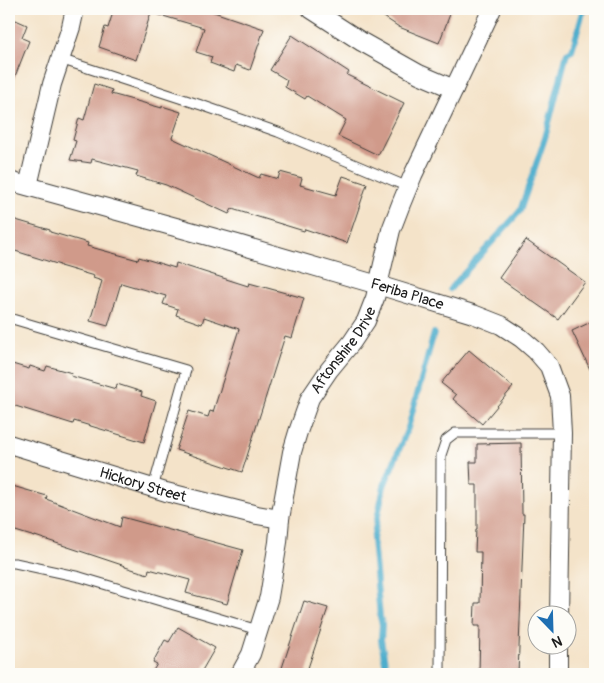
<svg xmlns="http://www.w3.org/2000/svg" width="604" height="683" font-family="Pangolin,sans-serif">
	<rect width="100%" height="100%" fill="#fdfcf7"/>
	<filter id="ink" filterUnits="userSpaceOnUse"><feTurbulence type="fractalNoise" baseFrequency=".02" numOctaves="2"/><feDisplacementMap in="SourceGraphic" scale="10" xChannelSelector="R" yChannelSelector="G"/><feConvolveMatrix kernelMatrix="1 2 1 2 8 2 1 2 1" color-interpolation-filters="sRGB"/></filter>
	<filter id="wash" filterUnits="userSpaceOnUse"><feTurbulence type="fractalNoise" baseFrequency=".0096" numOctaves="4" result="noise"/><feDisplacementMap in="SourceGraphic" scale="20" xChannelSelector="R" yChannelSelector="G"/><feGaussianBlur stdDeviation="1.12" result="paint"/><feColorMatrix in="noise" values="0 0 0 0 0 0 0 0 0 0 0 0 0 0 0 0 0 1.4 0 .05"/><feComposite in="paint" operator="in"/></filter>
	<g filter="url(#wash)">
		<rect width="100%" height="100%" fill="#f4e3c9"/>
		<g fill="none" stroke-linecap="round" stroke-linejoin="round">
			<g stroke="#4dadcc" stroke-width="6">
				<polyline points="450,289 520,211 545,138 567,53 572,50 584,9"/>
				<polyline points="387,674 381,640 382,624 380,617 373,539 384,486 408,428 434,333"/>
			</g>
		</g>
		<g id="blocks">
			<g fill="#d09a8a">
				<polygon points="114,9 152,9 136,60 99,47 105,27 108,28"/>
				<polygon points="154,9 205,9 264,29 250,70 236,65 234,72 210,63 212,57 196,52 204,28 153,13"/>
				<polygon points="372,9 452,9 439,43 399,27"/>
				<polygon points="9,17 27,25 22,38 29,41 10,89 9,89"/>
				<polygon points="292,35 349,72 347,75 404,103 378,155 338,136 346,120 307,96 305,99 285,87 287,80 270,70"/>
				<polygon points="94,84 112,90 111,94 162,108 162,106 181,112 172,138 259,178 261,174 278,179 280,172 302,178 300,185 336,195 343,176 367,184 347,243 305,229 304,231 232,209 229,214 166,185 136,176 138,171 92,159 91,163 70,160 76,141 73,140 79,118 84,120"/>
				<polygon points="9,218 50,230 50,232 88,243 87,246 138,260 139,257 175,268 176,263 248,286 249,283 304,298 292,338 285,336 242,472 176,450 189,411 208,417 210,411 213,412 239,329 204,317 202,324 176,315 178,309 163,304 166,296 121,283 108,326 90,321 102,281 93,278 94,276 60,266 60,265 9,249"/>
				<polygon points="526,240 585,282 558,319 499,278"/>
				<polygon points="595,320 595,380 572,331"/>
				<polygon points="469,350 513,387 482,424 453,399 456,395 441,383"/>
				<polygon points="9,363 29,369 30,366 45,371 47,366 72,373 71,376 116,389 117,384 142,392 141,396 156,401 144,442 74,421 73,424 9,404"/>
				<polygon points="521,443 522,514 524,514 518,674 479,674 480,626 474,626 475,603 480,603 481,552 475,552 476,529 477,529 477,485 471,485 470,462 477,462 477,444"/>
				<polygon points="9,485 47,496 46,499 120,527 122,517 243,550 227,604 186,593 190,580 149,569 148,574 125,567 125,566 35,536 35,537 9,529"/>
				<polygon points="304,601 328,608 306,674 280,674"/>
				<polygon points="178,627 215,648 200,674 151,674 157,664 153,662 165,640 169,642"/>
			</g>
		</g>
	</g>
	<g filter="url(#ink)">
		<use href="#blocks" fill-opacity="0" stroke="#3c3a36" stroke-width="1"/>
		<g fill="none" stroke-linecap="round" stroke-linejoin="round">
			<defs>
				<g id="lane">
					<polyline points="60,59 201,105 278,132 408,187"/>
					<polyline points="9,318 186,370 153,488"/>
					<polyline points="9,563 15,563 80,577 258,630"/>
					<polyline points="440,674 441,455 446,440 455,433 562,433"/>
				</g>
				<g id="street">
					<polyline points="311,9 362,42 419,74 454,89"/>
					<path id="s1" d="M9,181L237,244L378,285L473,314L501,325L521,338L536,351L549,366L560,396L562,433L559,616"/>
					<polyline points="28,186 52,84 71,27 75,9"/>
					<path id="s2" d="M9,444L166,492L257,515L280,519"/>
					<path id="s3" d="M240,674L251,654L269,597L278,542L280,519L292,452L298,432L310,398L329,370L352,342L366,321L375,298L391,230L401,204L413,175L492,9"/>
					<polyline points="558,674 558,646"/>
				</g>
			</defs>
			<use href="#lane" stroke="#3c3a36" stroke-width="11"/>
			<use href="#street" stroke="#3c3a36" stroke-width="20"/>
			<use href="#lane" stroke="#fff" stroke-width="9"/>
			<use href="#street" stroke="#fff" stroke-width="18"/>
		</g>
	</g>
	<g text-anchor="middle" stroke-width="4" stroke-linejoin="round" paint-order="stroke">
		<g font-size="15" fill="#1c1c1c" stroke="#fdfcf7">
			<text dy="5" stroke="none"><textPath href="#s1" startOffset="414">Feriba Place</textPath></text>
			<text dy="5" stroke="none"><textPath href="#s3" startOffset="345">Aftonshire Drive</textPath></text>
			<text dy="5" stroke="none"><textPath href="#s2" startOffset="140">Hickory Street</textPath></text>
		</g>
	</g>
	<rect width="604" height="683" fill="none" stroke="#fdfcf7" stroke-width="30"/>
	<g transform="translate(552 630) rotate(157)"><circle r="24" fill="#fdfcf7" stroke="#a3a29f"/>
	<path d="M0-4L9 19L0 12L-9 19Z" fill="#1f6fb2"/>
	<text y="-8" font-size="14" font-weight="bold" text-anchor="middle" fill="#1c1c1c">N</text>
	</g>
</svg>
